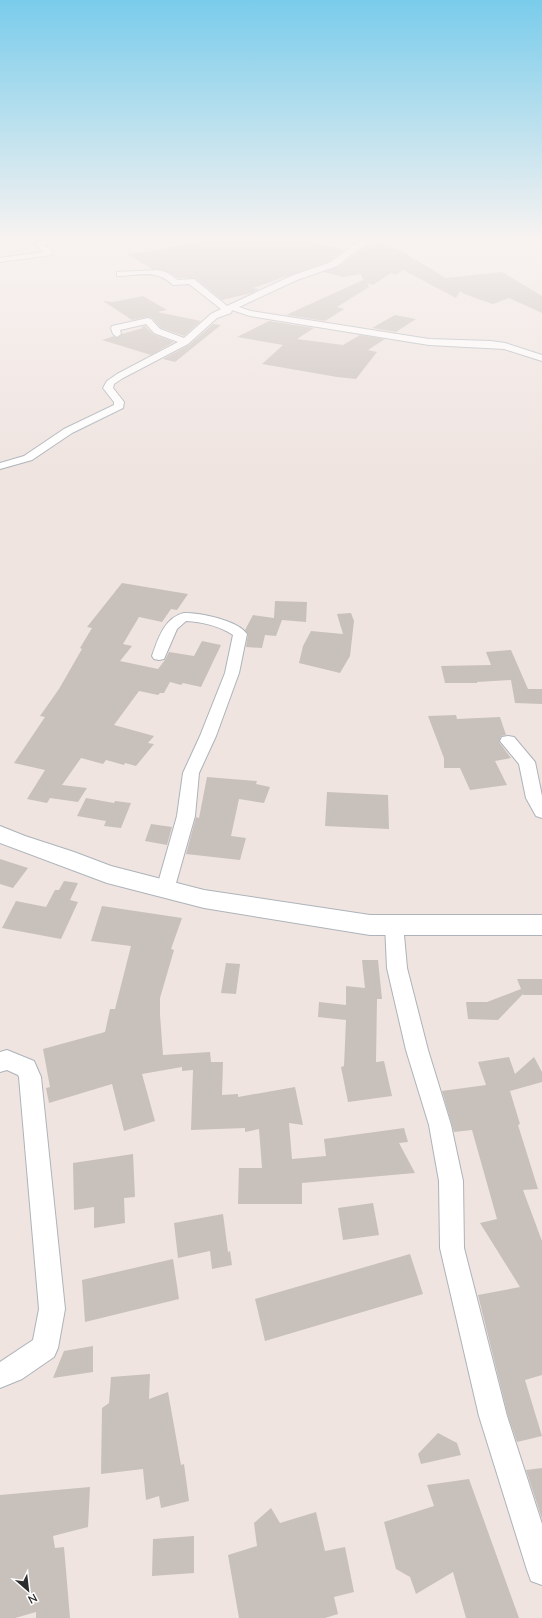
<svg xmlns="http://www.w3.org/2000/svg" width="542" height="1618" font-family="Lato,sans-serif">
	<rect width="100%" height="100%" fill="#efe4e0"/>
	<g fill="#c8c0bb">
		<polygon points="199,241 309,241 344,250 330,261 253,288 259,289 252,293 222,300 195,278 178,278 166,271 152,269 127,254 152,251"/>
		<polygon points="379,243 396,248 446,278 502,272 542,296 542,313 509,298 493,304 464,294 460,291 456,298 403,270 396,275 391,273 373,285 367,283 369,287 337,307 344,309 325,321 286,315 363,280 361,274 343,277 323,272 338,267 362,249"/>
		<polygon points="143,296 167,310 157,312 201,321 184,336 161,328 152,318 148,317 132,320 103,301 113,302"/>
		<polygon points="395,315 416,319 396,332 372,328"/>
		<polygon points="269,321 314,328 297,339 343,345 360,335 385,339 368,350 377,352 356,379 337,377 262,364 283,345 237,337"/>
		<polygon points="213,324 221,325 175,362 163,359 189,345"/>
		<polygon points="145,326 153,334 174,342 151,355 102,340 114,336 117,338 122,334 143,328 141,327"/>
		<polygon points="122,583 188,594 177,610 171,609 162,622 139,617 123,644 132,646 120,661 158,669 165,660 169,652 194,656 202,641 221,645 201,687 183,683 181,685 170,682 164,693 160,693 158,695 139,691 114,725 154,736 148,743 154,744 136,766 125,763 124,765 106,760 103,764 81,758 62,785 87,788 78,802 50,798 47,803 27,799 45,770 14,763 45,717 40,716 59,689 82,649 80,648 92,628 87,627"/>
		<polygon points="275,601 307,602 306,622 282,620 276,636 265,635 262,648 246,647 248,634 245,630 253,615 274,618"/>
		<polygon points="351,613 354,621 350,656 340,673 299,663 303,646 311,631 343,634 337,614"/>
		<polygon points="511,650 528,689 542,689 542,704 515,703 511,680 477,682 477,683 445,683 441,666 491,665 486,652"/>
		<polygon points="456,715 457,719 500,717 506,735 501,736 499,742 511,758 495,761 507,785 470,790 460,768 444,768 444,758 428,716"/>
		<polygon points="207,777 257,781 256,784 270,787 264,803 239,799 231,836 246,838 240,860 186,854 196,817 199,818"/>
		<polygon points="327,792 388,795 389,829 325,826"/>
		<polygon points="86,798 114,803 115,801 131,803 121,828 104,826 106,821 77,816"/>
		<polygon points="151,824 172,827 167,845 145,841"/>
		<polygon points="0,859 28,868 13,888 0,884"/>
		<polygon points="64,881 78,883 70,900 78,902 61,939 2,928 16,901 46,907 55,890 59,890"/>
		<polygon points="102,906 182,918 171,949 174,950 160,998 160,1015 163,1055 210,1052 211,1062 223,1062 222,1095 238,1094 238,1097 295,1087 303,1125 289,1123 292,1159 326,1156 324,1139 404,1128 408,1142 399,1143 415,1173 302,1183 302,1204 238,1204 239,1168 262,1168 259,1129 245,1132 245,1128 191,1130 193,1070 182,1071 182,1067 142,1074 155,1121 124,1131 112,1084 49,1103 46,1088 50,1087 43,1049 105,1032 110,1009 115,1009 131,946 91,941"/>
		<polygon points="362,960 378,960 382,999 377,999 376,1062 384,1061 392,1096 348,1102 341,1067 344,1066 346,1020 318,1017 319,1002 346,1005 346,986 365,988"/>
		<polygon points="226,963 240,964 236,994 221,993"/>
		<polygon points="517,979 542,979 542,995 523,995 523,994 498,1020 468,1019 466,1002 487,1002 521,989"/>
		<polygon points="509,1057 515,1074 534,1057 542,1072 542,1082 510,1091 520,1124 518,1125 538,1189 523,1190 542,1241 542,1375 525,1380 542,1436 517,1442 508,1416 478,1295 520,1287 480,1223 497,1219 472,1130 454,1132 442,1091 486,1085 478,1062"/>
		<polygon points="133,1154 135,1197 124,1198 125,1223 94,1228 94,1207 74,1210 73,1163"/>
		<polygon points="373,1203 379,1235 343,1240 338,1208"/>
		<polygon points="223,1214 228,1252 230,1251 232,1265 212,1269 210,1251 178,1258 174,1223"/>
		<polygon points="410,1254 423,1294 265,1341 255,1299"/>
		<polygon points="173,1259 179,1299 85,1322 82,1280"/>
		<polygon points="93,1346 93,1372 53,1378 64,1351"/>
		<polygon points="150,1374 149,1399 168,1392 181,1465 184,1464 189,1501 161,1508 159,1496 146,1500 143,1469 101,1474 102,1408 109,1403 111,1377"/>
		<polygon points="438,1433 457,1443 461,1455 421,1464 418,1454"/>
		<polygon points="542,1468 542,1519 526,1470"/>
		<polygon points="469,1479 519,1618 466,1618 453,1572 416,1594 410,1577 396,1569 384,1522 434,1506 427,1485"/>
		<polygon points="90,1487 88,1527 53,1536 55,1548 64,1547 70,1618 36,1618 36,1612 15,1618 0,1618 0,1495"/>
		<polygon points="271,1508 280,1523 316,1512 325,1551 345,1547 354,1592 334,1597 338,1614 325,1618 239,1618 228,1555 257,1546 254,1523"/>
		<polygon points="194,1536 194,1573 152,1576 153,1539"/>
	</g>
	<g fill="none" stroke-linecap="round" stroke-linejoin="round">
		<defs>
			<g id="minor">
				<polygon points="41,241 54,241 44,245 52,251 52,255 0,262 0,258 43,252 35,244"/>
				<path d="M362,241H372L356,251L337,266L297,280L239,307L251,311L429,339L491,341L505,343L542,355V361L504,349L429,345L250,316L232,310L231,313L217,318L188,344L123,378L114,384L113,388L124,402L123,408L72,433L32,460L0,469V463L24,456L64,429L114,405V402L103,388L107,381L117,374L178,342L154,333L146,324L120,330L121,334L117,337L113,334L111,328L112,326L148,318L151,319L160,329L184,338L211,314L221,309L189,284L173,285C156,269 141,275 120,276H117V272L157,270L166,272L178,280L194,279L227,306L291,276L331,262L350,247Z"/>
				<path d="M184,613C201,613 237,620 247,634L239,673L216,736L199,773L195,816L174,890L171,895L165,897L159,895L156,890L177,816L183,773L200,736L225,673L233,635C220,626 202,622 186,621L177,629L164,659L159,660L154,659L152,656C158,639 164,618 184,613Z"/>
				<polygon points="508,736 514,737 535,762 542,796 542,818 536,816 526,798 519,764 500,741 502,737"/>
				<polygon points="394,916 401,919 403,924 407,968 428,1050 451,1125 463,1181 464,1248 507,1416 542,1524 542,1585 531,1581 527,1570 479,1416 440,1248 439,1181 429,1125 406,1050 387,968 385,924 387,919"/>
				<polygon points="7,1050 34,1061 41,1077 65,1309 58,1348 54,1357 22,1379 0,1388 0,1362 33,1340 39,1309 19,1077 18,1075 7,1070 0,1072 0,1052"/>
			</g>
			<polygon id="tertiary" points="0,826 25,836 74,852 111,866 204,890 370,915 542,915 542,935 370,935 204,908 107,883 0,843"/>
		</defs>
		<use href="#minor" stroke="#adb3ba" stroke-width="2"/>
		<use href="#tertiary" stroke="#adb3ba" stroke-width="2"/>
		<use href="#minor" fill="#fff" fill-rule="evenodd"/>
		<use href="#tertiary" fill="#fff" fill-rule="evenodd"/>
	</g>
	<linearGradient id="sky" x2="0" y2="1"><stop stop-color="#79cceb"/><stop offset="0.51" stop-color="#f8f3f1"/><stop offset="1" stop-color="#f8f3f1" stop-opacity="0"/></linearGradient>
	<rect width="542" height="468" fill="url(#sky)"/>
	<g transform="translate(28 1590) rotate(152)" stroke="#ffffff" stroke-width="3" paint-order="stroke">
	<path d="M0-3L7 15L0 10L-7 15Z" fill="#2d2d2d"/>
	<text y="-6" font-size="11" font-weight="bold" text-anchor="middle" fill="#2d2d2d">N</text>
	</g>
</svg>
